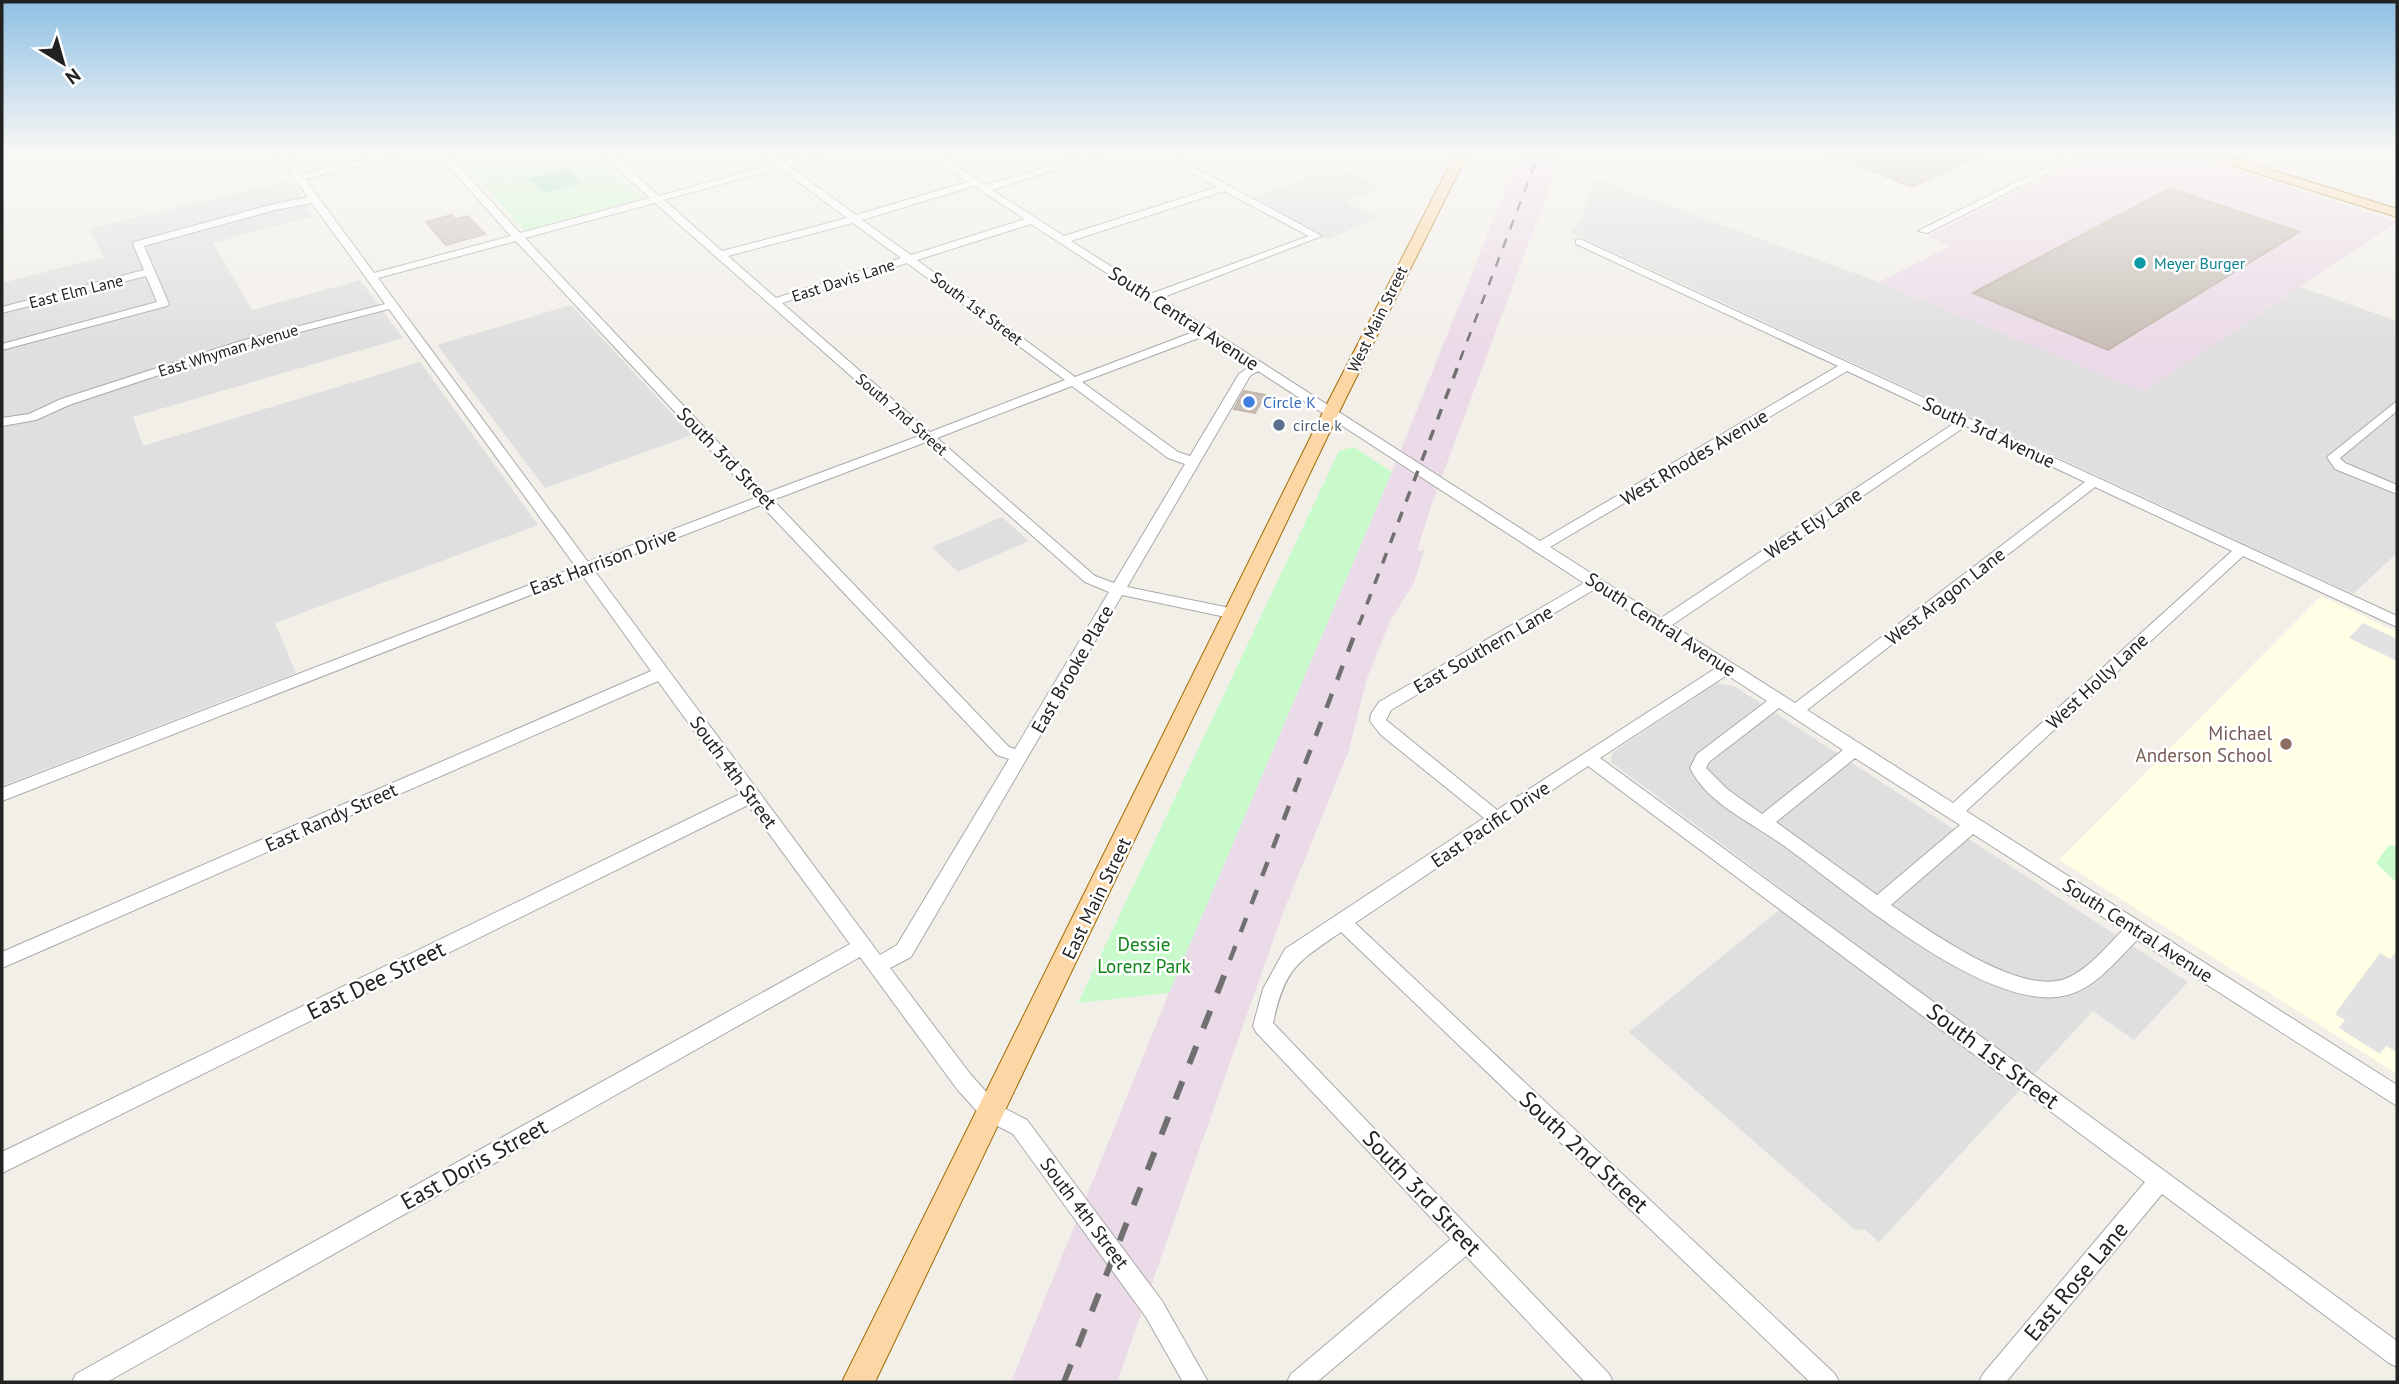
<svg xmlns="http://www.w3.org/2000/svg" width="2399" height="1384" font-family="'PT Sans',sans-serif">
	<rect width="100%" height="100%" fill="#f2efe9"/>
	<g fill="#e0dfdf">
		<polygon points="1337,166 1382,187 1344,202 1379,218 1328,239 1252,198"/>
		<polygon points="1593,178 1879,282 2143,391 2300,287 2397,321 2397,484 2360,469 2350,476 2397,496 2397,553 2353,594 1570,232 1581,221 1595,180"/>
		<polygon points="290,180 314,216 213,243 252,310 360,280 403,338 133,417 143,446 420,362 538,525 275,623 296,673 2,786 2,283 104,257 89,229"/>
		<polygon points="571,305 692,435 545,488 437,345"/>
		<polygon points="1002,517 1029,541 958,572 932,547"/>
		<polygon points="1716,683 1734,686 2188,982 2134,1040 2093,1011 1879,1242 1864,1229 1855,1230 1629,1032 1794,898 1611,762 1612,753"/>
	</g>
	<g fill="#ebdbe8">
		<polygon points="1521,151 1563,151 1431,506 1417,551 1424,550 1414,583 1390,621 1366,681 1348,753 1284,910 1117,1382 1011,1382 1169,993 1392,472"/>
		<polygon points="2100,151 2178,151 2397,222 2143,392 1879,282 1950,246 1928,236"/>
	</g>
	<polygon fill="#ffffe5" points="2321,596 2397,632 2397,1074 2059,860"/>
	<g fill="#c8facc">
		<polygon points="451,151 592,151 642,198 525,231"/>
		<polygon points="1354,447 1392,472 1169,993 1078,1003 1339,451"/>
		<polygon points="2389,845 2397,846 2397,883 2376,863"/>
	</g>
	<polygon fill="#88e0be" points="565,168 582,182 545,193 528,179"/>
	<g fill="#e2e2e2">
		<polygon points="2363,623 2397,639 2397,661 2349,638"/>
		<polygon points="2396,952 2397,1052 2386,1046 2380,1054 2339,1028 2345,1020 2335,1014 2380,953 2390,959"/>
	</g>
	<g fill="#c7bfb8" stroke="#c4b6ab" stroke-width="2">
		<polygon points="1821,151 1990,151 1912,187"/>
		<polygon points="2170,188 2299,232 2108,350 1973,293"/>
		<polygon points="452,215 455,219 468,216 485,234 446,245 426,222"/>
		<polygon points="1244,391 1265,395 1255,413 1234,409"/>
	</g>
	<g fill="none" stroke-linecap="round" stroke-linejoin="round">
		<defs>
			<g id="minor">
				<path d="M274,151H284L301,174L400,151H416L305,179L374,273L511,236L435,151H445L520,233L650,198L597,151H635L615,157L659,196L775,164L758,151H769L783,162L823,151H838L789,166L856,215L967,182L921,151H932L986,185L1100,151H1114L992,190L1064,236L1217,187L1152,151H1164L1322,236L1161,298L1540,541L1838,366L1576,244V240L1580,239L2397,616V627L2243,556L1966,811L2397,1085V1106L2137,940C2115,962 2091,994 2057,997C1978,1005 1849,893 1787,848C1755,824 1708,805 1690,768L1697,754L1767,701L1727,675L1600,758L2397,1341V1367L2389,1363L2162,1194L2006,1382H1979L1983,1374L2145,1182L1588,766L1355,923L1835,1374L1839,1382H1810L1341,932C1296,963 1285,968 1273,1023L1609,1374L1613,1382H1585L1466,1256L1317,1382H1287L1291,1374L1451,1239L1256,1032L1253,1026L1263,989L1285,949L1484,818L1381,735L1370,721L1371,714L1379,702L1584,583L1258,371L1250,376L1127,587L1235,609L1242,614L1235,619L1122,595L911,957L890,968L971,1075L998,1105L1027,1120L1162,1301L1208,1382H1183L1146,1317L1013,1134L984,1119L957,1089L860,957L107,1382H72L76,1374L850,944L748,805L2,1173V1152L740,794L658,681L2,968V952L651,671L582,575L2,801V788L576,567L389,309L249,345L69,405L36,420L2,426V418L29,414L61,399L241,341L385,304L312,203L275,210L144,246L169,304L167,306L2,350V344L157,302L146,276L2,313V307L144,270L133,244L134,242L270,205L308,197ZM780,168L847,218L722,251L664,200ZM974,186L1025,219L911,255L862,220ZM1224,191L1309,236L1153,293L1071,241ZM655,203L919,436L766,493L525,238ZM853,223L901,258L776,298L728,256ZM1031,224L1196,331L1075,377L917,260ZM516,241L755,498L588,562L378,278ZM907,263L1065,380L930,432L782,303ZM1204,336L1250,366L1239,374L1190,456L1178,452L1082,382ZM1847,371L1956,422L1661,618L1550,547ZM1072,386L1168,458L1185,464L1114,583L1095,576L937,438ZM1966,426L2085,482L1795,703L1672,625ZM926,442L1085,582L1109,592L1015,749L1009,747L773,500ZM2095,487L2232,551L1953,803L1807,710ZM761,505L997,755L1009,759L897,945L880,955L594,570ZM1595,589L1716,668L1497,810L1386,720L1391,710ZM1779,708L1843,750L1762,814L1727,789L1706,768L1709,762ZM1855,758L1960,825L1877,895L1776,822ZM1973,834L2123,930C2106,947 2088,970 2065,979C2019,996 1928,930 1891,905Z"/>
				<polygon points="2079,151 2091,151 1927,233 1918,231"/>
				<polygon points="2397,401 2397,411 2340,458 2345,463 2397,485 2397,494 2335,469 2327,457"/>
			</g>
			<g id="major">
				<polygon points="1457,151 1469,151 1344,402 875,1382 842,1382 1328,402"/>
				<polygon points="2193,151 2211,151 2397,209 2397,217 2195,154"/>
			</g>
		</defs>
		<use href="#minor" stroke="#a9a9a9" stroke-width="2"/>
		<use href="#major" stroke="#a06b00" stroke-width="2"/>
		<use href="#minor" fill="#fff" fill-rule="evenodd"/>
		<use href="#major" fill="#fcd6a4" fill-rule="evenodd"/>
		<polyline stroke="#707070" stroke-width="2.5" stroke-dasharray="10 10" stroke-linecap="butt" points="1460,360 1540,151"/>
		<polyline stroke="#707070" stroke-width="3.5" stroke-dasharray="11 11" stroke-linecap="butt" points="1359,625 1461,358"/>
		<polyline stroke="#707070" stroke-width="4.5" stroke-dasharray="15 15" stroke-linecap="butt" points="1230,960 1359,623"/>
		<polyline stroke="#707070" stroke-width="6" stroke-dasharray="19 19" stroke-linecap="butt" points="1064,1382 1231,958"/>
	</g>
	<linearGradient id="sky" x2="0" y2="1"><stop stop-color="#8fc0e4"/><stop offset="0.44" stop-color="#f9f8f5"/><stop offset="1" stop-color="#f9f8f5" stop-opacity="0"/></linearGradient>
	<rect width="2399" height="345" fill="url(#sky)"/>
	<circle fill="#0f9aa8" stroke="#fff" stroke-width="2.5" cx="2140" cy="263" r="7"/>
	<circle fill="#3f7fe0" stroke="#fff" stroke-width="2.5" cx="1249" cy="402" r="7"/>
	<circle fill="#5c6f8a" stroke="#fff" stroke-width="2.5" cx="1279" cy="425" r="7"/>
	<circle fill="#8d6e63" stroke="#fff" stroke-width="2.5" cx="2286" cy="744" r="7"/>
	<g text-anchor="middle" stroke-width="5" stroke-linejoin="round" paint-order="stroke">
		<g font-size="16" fill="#0d838f" stroke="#fff" text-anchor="start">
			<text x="2154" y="269">Meyer Burger</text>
		</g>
		<g font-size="16" fill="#222" stroke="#fff">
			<text transform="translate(843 280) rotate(-18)" y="6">East Davis Lane</text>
			<text transform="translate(76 291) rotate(-14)" y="6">East Elm Lane</text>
			<text transform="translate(977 308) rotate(37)" y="6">South 1st Street</text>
			<text transform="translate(1377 319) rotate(-64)" y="6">West Main Street</text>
			<text transform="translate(228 350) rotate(-17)" y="6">East Whyman Avenue</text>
			<text transform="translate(902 414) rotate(41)" y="6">South 2nd Street</text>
		</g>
		<g font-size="16" fill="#366cbe" stroke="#fff" text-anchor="start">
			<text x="1263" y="408">Circle K</text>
		</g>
		<g font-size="16" fill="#4e5e75" stroke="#fff" text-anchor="start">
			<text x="1293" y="431">circle k</text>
		</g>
		<g font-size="19" fill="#222" stroke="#fff">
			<text transform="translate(1184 318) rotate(33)" y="7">South Central Avenue</text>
			<text transform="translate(1989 432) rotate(25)" y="7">South 3rd Avenue</text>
			<text transform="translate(1694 457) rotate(-31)" y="7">West Rhodes Avenue</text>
			<text transform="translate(727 458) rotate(46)" y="7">South 3rd Street</text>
			<text transform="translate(1813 523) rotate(-34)" y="7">West Ely Lane</text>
			<text transform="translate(603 561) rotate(-21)" y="7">East Harrison Drive</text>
			<text transform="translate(1945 596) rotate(-38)" y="7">West Aragon Lane</text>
			<text transform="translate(1661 624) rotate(33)" y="7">South Central Avenue</text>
			<text transform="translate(1483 649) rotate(-30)" y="7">East Southern Lane</text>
			<text transform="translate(1072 669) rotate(-60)" y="7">East Brooke Place</text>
			<text transform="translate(2097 681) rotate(-43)" y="7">West Holly Lane</text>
			<text transform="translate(734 772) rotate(54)" y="7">South 4th Street</text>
			<text transform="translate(331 817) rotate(-24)" y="7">East Randy Street</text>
			<text transform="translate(1490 824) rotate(-34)" y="7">East Pacific Drive</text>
			<text transform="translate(1096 898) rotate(-64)" y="7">East Main Street</text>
			<text transform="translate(2138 930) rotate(33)" y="7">South Central Avenue</text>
			<text transform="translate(1085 1213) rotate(53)" y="7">South 4th Street</text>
		</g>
		<g font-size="19" fill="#785e54" stroke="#fff" text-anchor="end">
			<text x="2272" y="740">Michael<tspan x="2272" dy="22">Anderson School</tspan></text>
		</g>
		<g font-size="19" fill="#0c8416" stroke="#fff">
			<text x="1144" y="951">Dessie<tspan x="1144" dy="22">Lorenz Park</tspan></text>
		</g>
		<g font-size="23" fill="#222" stroke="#fff">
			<text transform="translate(376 980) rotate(-26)" y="8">East Dee Street</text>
			<text transform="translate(1993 1056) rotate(37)" y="8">South 1st Street</text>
			<text transform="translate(1584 1152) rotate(43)" y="8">South 2nd Street</text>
			<text transform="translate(474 1164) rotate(-29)" y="8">East Doris Street</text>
			<text transform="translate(1422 1193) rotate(47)" y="8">South 3rd Street</text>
			<text transform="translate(2076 1281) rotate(-50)" y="8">East Rose Lane</text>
		</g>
	</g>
	<rect width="2399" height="1384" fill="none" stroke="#222222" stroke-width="7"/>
	<g transform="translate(63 63) rotate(143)" stroke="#ffffff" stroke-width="5" paint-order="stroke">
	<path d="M0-5L12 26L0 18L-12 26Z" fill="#222222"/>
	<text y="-10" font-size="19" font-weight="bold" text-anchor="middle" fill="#222222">N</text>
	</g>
</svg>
